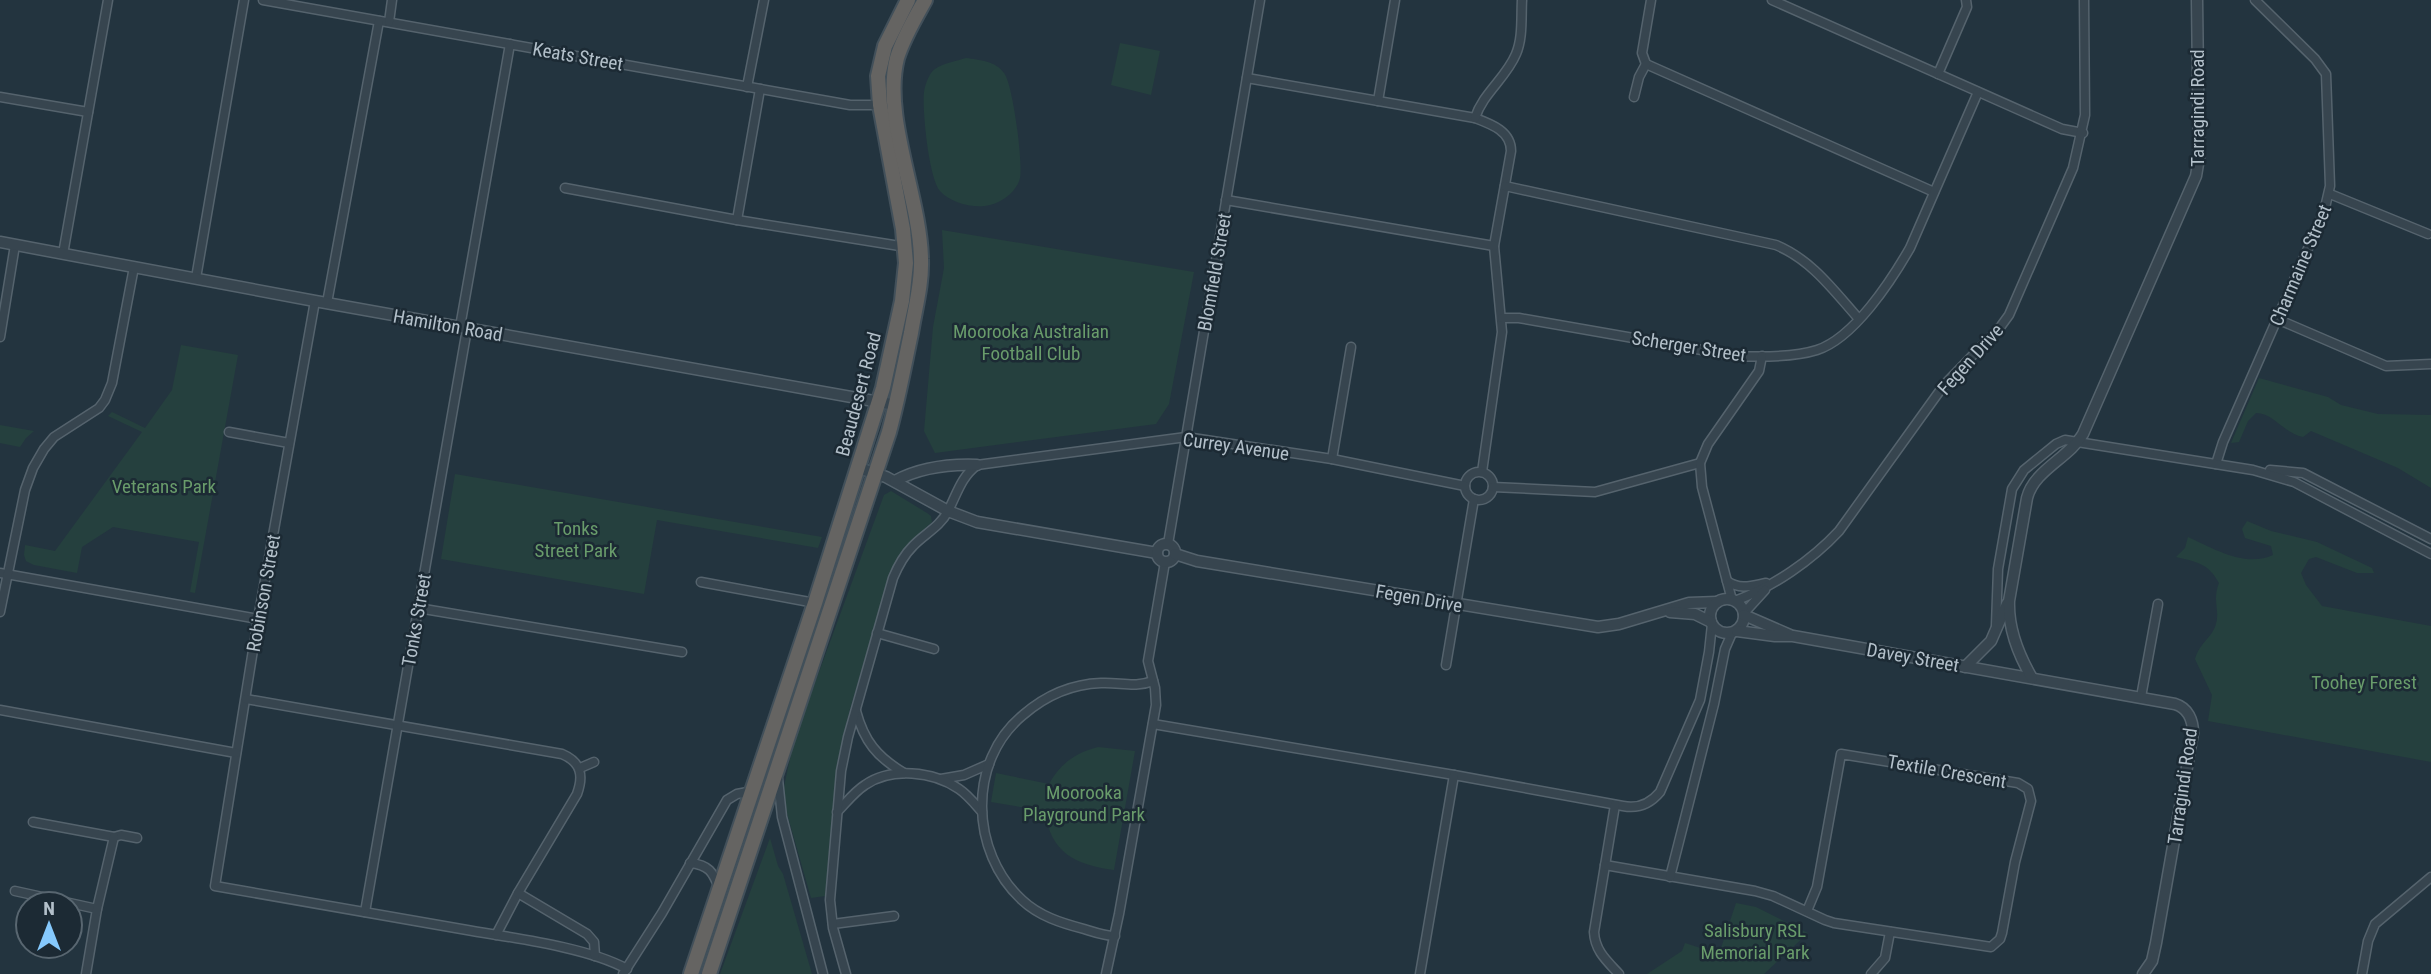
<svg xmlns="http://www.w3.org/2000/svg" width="2431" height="974" font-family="'Roboto Condensed',sans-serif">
	<rect width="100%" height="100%" fill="#23343f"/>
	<g fill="#25403e">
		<polygon points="1120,43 1160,51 1151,95 1111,85"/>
		<path d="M966,58C979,60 996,61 1004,73C1013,84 1023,163 1020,178C1017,191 1003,202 990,205C974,209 951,203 940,191C929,179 922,110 924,92C925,85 929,73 935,69C943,63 957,61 966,58Z"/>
		<polygon points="942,230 1194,272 1169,404 1156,424 935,453 924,431 933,327 944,268"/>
		<polygon points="181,345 238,355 195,593 190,592 199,542 113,527 82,547 77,573 34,565 26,561 24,555 25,545 55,551 142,432 108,416 112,412 145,428 172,390"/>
		<path d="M2259,378L2328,397L2341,405L2378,414L2431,415V488L2398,468L2311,431L2303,437C2283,433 2274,413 2256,413L2248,421L2239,442L2231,443Z"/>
		<polygon points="0,425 34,431 26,438 20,447 0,443"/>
		<polygon points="455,474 822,537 818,548 657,520 644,594 441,559"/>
		<polygon points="891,491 927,513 931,516 932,522 911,542 898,557 890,575 850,709 837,764 825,896 811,898 782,796 794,740 884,495"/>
		<path d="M2247,521L2271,531L2317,542L2372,568L2374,573H2357L2316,557L2309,559L2301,573L2306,585L2322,606L2431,626V762L2208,721L2212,695L2195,659C2200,642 2212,638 2216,624C2220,609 2212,601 2219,583C2208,563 2197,562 2176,557L2185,548L2188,537C2214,549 2246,568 2273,555L2271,546L2245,538L2242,529Z"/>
		<path d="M1098,747L1135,751L1114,870C1076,865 1050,853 1045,811L991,802L996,773L1049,784C1060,764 1075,753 1098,747Z"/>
		<polygon points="770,838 778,866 783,874 812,974 720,974"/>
		<polygon points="1736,903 1756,907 1808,933 1764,974 1647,974 1682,951 1685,943 1719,954"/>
	</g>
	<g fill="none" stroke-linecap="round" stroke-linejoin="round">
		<defs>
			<g id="minor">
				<polyline points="263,0 850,105 881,105"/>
				<polyline points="1772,0 2062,129 2083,133"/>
				<polyline points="389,22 392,0"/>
				<polyline points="1646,64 1934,192"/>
				<polyline points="1646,64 1642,53 1651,0"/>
				<polyline points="1938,74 1967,7 1966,0"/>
				<path d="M1247,78L1475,118C1491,124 1511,131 1511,151L1494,246L1502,332L1482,472"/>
				<polyline points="747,87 764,0"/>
				<polyline points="0,97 88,112"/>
				<polyline points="1634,97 1639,77 1646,64"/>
				<polyline points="1378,101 1395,0"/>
				<path d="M1475,118C1483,93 1506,78 1516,54C1523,38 1521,17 1522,0"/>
				<path d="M1505,186L1776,245C1812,260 1834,291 1859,319"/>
				<polyline points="565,188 737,220 906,247"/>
				<polyline points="2330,194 2428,234"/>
				<polyline points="1226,200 1494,246"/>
				<polyline points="737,220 760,89"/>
				<polyline points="63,254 108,0"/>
				<polyline points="196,278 244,0"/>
				<path d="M315,301L258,619L215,886C299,900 383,915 467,930C513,938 587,947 627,969"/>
				<polyline points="327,303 379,21"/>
				<path d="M1502,318H1519L1736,356C1759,357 1795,357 1817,350C1854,338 1891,281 1910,248L1978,92"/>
				<polyline points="2277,319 2386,366 2431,364"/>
				<polyline points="460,327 510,44"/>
				<polyline points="0,337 15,245"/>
				<polyline points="229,432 289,443"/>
				<polyline points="1332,459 1351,347"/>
				<polyline points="2216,464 2223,442 2324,212 2330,186 2326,74 2315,59 2255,0"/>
				<polyline points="2270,470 2303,473 2431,539"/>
				<circle cx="1479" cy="486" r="14"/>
				<polyline points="1493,487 1595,492 1700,463"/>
				<polyline points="1168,544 1260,0"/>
				<polyline points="0,573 258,619"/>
				<path d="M1727,581C1740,590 1751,586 1766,583"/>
				<polyline points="701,582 815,603"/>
				<polyline points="1732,600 1702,487 1700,463 1708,444 1759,371 1762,356"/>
				<path d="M1735,601C1773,587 1812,560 1839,531L1944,385L2001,326L2009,315L2073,168L2085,115L2084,0"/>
				<polyline points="418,608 682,652"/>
				<polyline points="0,612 25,490 33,468 44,449 54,437 99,408 105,400 112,383 134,267"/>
				<polyline points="1744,613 1765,590"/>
				<polyline points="1996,625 1998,569 2012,489 2024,470 2056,444 2065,440 2253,470 2294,482 2431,554"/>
				<polyline points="877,633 934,649"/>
				<polyline points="1446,665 1474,499"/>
				<polyline points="2141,697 2158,604"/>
				<path d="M246,699L562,754C581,762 584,775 577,794L518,893L496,935"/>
				<polyline points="0,710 236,753"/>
				<path d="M856,711C864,741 877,757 904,773"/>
				<path d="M1153,724L1454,775L1623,806C1638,809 1650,804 1660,792L1700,700L1709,652L1712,624"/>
				<polyline points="580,768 594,762"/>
				<polyline points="778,779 782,817 823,974"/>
				<polyline points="941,779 964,775 989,764"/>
				<path d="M1615,805L1594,932C1595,951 1607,961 1619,974"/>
				<path d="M837,812C846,803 854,792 865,785C891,767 933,771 959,789C968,795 975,804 982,812"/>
				<polyline points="33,822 114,837 121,835 137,838"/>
				<path d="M690,863C709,865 713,872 719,888"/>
				<polyline points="1605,865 1755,891 1773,896 1825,920 1834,923 1991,947 2000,939 2002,933 2015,862 2031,801 2028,789 2018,783 1841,754 1817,887 1807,911"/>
				<polyline points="1670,877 1714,704 1725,649 1732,633"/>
				<polyline points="15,891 97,909"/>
				<polyline points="518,893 587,934 594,942 595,956"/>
				<polyline points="365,912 467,329"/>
				<polyline points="833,924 894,916"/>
				<path d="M1115,936C1104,936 1094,932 1084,929C1061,923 1039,916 1022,900C970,852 967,761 1023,715C1045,696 1072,684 1101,683C1120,682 1135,688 1153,681"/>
				<polyline points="86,974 97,909 114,837"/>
				<polyline points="623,974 662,913 727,800 737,794 753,791"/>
				<path d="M846,974L833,928L830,900L841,771L848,737L893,578C898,566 903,556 913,546C924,534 940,527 948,511C957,494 961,477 977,465L1186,437L1332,459L1465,486"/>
				<polyline points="1106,974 1119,914 1156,705 1155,688 1148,661 1165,562"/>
				<polyline points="1420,974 1454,775"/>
				<polyline points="1871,974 1885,958 1890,932"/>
				<polyline points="2362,974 2368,941 2375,924 2431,877"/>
			</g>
			<g id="tertiary">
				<polyline points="0,242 315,301 896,405"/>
				<polyline points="859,468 886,477 948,511 977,522 1157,553"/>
				<path d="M895,481C919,468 950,464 977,465"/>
				<circle cx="1166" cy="553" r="9"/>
				<polyline points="1175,554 1197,561 1598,627 1619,624 1689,603 1717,602"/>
				<circle cx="1727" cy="616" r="17"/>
				<polyline points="1670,612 1695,614 1711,622"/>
				<polyline points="1744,615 1790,635"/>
				<path d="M1737,631L1775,636H1793L2175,704C2188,708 2193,720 2193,733L2156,943L2152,961L2143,974"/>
				<polyline points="1965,667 1991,641 2007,604"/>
				<path d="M2032,678C2018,654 2008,629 2009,601L2027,498C2034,470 2069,458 2083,434L2196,176L2199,158L2197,0"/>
			</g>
			<g id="trunk">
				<polyline points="691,974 815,603 883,388 902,301 906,263 903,229 880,105 878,76 885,46 908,0"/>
				<path d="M709,974L889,432C898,399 904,366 911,333C915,308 922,284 921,259C920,197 882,117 897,58C903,38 915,18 925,0"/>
			</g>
		</defs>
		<use href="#minor" stroke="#55636d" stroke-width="11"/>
		<use href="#tertiary" stroke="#55636d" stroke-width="13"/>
		<use href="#trunk" stroke="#42505a" stroke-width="18"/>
		<use href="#minor" stroke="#37454f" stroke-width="8"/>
		<use href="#tertiary" stroke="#37454f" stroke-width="10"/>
		<use href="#trunk" stroke="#656462" stroke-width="14"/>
	</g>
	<g text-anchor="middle" stroke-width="5" stroke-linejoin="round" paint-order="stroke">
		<g font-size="19" fill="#b3c0ca" stroke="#1c2a34">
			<text transform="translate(578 56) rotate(10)" y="7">Keats Street</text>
			<text transform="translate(2197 108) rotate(-90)" y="7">Tarragindi Road</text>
			<text transform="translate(2300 265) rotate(-67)" y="7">Charmaine Street</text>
			<text transform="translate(1214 272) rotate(-80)" y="7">Blomfield Street</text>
			<text transform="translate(448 325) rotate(10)" y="7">Hamilton Road</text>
			<text transform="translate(1689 346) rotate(9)" y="7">Scherger Street</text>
			<text transform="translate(1970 359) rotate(-48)" y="7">Fegen Drive</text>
			<text transform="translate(858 394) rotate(-75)" y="7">Beaudesert Road</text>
			<text transform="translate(1236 446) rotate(8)" y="7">Currey Avenue</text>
			<text transform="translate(263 593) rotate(-80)" y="7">Robinson Street</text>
			<text transform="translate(1419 598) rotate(10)" y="7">Fegen Drive</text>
			<text transform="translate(416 620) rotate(-80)" y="7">Tonks Street</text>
			<text transform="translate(1913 657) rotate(10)" y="7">Davey Street</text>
			<text transform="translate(1947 771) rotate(10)" y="7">Textile Crescent</text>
			<text transform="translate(2182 786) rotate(-82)" y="7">Tarragindi Road</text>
		</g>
		<g font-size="19" fill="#699c6b" stroke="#1c2a34">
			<text x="1031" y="338">Moorooka Australian<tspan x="1031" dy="22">Football Club</tspan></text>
			<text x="164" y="493">Veterans Park</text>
			<text x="576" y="535">Tonks<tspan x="576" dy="22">Street Park</tspan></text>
			<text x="2364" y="689">Toohey Forest</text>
			<text x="1084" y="799">Moorooka<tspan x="1084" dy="22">Playground Park</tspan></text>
			<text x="1755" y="937">Salisbury RSL<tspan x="1755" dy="22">Memorial Park</tspan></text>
		</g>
	</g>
	<g transform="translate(49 925)"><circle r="33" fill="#1c2a34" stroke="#586670" stroke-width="2"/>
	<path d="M0-5L12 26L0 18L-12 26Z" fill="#85c9fd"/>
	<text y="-10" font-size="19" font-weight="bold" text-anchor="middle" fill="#b3c0ca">N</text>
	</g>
</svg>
